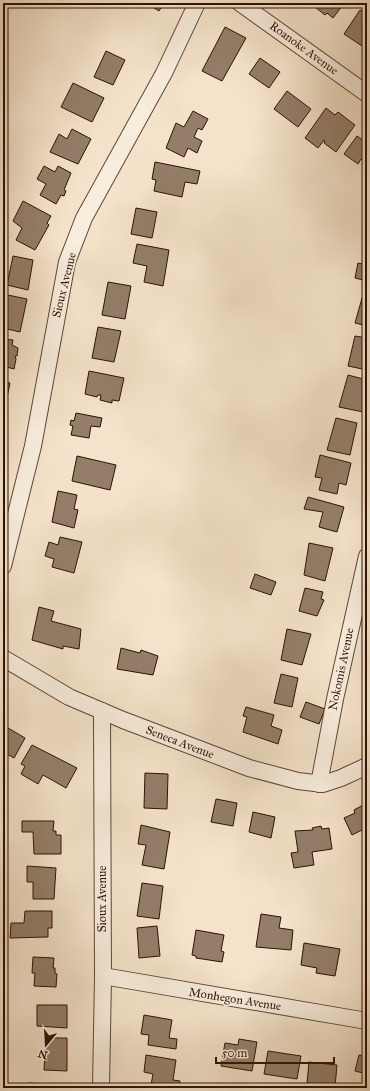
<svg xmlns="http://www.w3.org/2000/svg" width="370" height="1091" font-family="'IM FELL Great Primer',serif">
	<rect width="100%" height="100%" fill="#f4e3ca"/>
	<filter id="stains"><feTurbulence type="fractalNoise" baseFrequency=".005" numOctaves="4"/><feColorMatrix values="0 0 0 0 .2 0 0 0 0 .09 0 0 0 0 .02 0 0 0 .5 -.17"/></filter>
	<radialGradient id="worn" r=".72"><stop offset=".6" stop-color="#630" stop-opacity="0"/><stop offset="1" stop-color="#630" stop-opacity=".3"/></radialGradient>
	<g fill="#947e6a" stroke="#2c1103">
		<polygon points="116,3 127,3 125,8"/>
		<polygon points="146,3 164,3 159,11"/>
		<polygon points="310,3 338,3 342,6 333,18 327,13 325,15"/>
		<polygon points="360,10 367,15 367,45 365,48 344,34"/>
		<polygon points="225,27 246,38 222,81 202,71"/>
		<polygon points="106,51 125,60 113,85 94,77"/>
		<polygon points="260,58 280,72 269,88 249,74"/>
		<polygon points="73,83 104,98 92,122 61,107"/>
		<polygon points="287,91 311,109 298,127 274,109"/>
		<polygon points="326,108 335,115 338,112 355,125 336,152 324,143 325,141 324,140 318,148 305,138"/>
		<polygon points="193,111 208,119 202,130 198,128 194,137 202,141 197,153 188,148 184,157 166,148 176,123 184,127"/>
		<polygon points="72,129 91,139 78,164 50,152 59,134 67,139"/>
		<polygon points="357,136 367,143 367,164 361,159 358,164 344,154"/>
		<polygon points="155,162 200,171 197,184 185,182 182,197 154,191 156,180 152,179"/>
		<polygon points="44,166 55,172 58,166 71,173 64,190 66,191 64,196 61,195 56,204 40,195 46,184 37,179"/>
		<polygon points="23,201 51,216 47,223 49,225 35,250 16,240 22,228 13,221"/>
		<polygon points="136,208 157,212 152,238 131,234"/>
		<polygon points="137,244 169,250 163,286 144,282 147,266 133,263"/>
		<polygon points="13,256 33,260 28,290 7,285"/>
		<polygon points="358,263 367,265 367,281 355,278"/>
		<polygon points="108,282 131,286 125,319 102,315"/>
		<polygon points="364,291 367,292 367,326 355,323"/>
		<polygon points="3,294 27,299 20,332 3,328"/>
		<polygon points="98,327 121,331 114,362 92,358"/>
		<polygon points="355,336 367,338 367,370 348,366"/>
		<polygon points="3,339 13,340 12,345 18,348 17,356 15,356 16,359 14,369 3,366"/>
		<polygon points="89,371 124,378 119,401 112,400 112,403 100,400 101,395 98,395 97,397 85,394"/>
		<polygon points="348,375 367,380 367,393 363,412 339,407"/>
		<polygon points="3,381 10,383 6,402 3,402"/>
		<polygon points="76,413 102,418 100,427 91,426 89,438 71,435 73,426 70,425 71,420 74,421"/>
		<polygon points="336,418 357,423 350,455 327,450"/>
		<polygon points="320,455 351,463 346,485 339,483 337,494 319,490 322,478 315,477"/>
		<polygon points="77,456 116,465 110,490 72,481"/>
		<polygon points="58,491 77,495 74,509 78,510 74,528 52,522"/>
		<polygon points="308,497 344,507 337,532 319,527 323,512 304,509"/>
		<polygon points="60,537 82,542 74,573 52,567 54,559 45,556 49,542 58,545"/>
		<polygon points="309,543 333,548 325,581 304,575"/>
		<polygon points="255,574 276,582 271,595 250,588"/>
		<polygon points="305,588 323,592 321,599 324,600 317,616 299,611"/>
		<polygon points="39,607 54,611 51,621 81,629 79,649 63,646 63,649 32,640"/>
		<polygon points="287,629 311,634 302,665 281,660"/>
		<polygon points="121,648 140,653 141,650 158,656 153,675 117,669"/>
		<polygon points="281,674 298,678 292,707 274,703"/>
		<polygon points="306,702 325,709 319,724 300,717"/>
		<polygon points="246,707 274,715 271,726 282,730 278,744 243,732 247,717 243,716"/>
		<polygon points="3,725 25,738 14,758 3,752"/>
		<polygon points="32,745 77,768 66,788 43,775 38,784 21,774 25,766 21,764"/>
		<polygon points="145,773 168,774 167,809 144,808"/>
		<polygon points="216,799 237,803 233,826 211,822"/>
		<polygon points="367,803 367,839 362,830 352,835 344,818 355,813 354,810"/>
		<polygon points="253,812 275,817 271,838 249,832"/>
		<polygon points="22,821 54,821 53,831 56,831 56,835 61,835 61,854 34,854 33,832 22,832"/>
		<polygon points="141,825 170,832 164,869 142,865 146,845 138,844"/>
		<polygon points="321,826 322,829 329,828 332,849 312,852 314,865 294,868 291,853 298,852 295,831 313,830 312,828"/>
		<polygon points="27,866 56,868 54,899 33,899 33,882 27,882"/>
		<polygon points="142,883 163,886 159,919 137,916"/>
		<polygon points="25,911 52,911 52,928 48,928 48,937 10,938 11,923 24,923"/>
		<polygon points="261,914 281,917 279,928 293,930 291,950 256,947"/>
		<polygon points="157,926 160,956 139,958 137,928"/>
		<polygon points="196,930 224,935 221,951 224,952 222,962 196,958 196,956 192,955"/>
		<polygon points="304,943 340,949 335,976 316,973 317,968 301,965"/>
		<polygon points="33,957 54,958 53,968 55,968 55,973 57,974 56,987 34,986 35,973 32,973"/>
		<polygon points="37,1005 67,1005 67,1028 37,1026"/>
		<polygon points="144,1015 172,1020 169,1038 177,1039 176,1049 148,1045 149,1035 141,1034"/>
		<polygon points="46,1038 67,1038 67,1071 44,1070"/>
		<polygon points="239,1039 257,1042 252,1071 221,1066 225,1043 238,1045"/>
		<polygon points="268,1051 301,1056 297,1079 264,1074"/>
		<polygon points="146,1055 176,1060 173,1080 180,1081 179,1088 151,1085 153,1074 144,1072"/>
		<polygon points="359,1055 367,1056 367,1074 355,1071"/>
		<polygon points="309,1062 337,1065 335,1087 307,1083"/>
		<polygon points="28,1083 58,1085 58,1088 28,1088"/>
	</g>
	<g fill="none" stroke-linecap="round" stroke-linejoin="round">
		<defs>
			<g id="street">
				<polyline points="240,3 367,94"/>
				<polyline points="3,566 33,446 67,262 84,218 164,73 197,3"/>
				<polyline points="3,658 69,697 123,720 249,768 298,781 323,784 341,778 367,766"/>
				<polyline points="319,784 335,699 367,556"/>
				<polyline points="103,976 367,1021"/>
				<polyline points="101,1088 103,976 102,711"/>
			</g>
		</defs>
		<use href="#street" stroke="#5e4635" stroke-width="18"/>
		<use href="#street" stroke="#f8eddd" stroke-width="16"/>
	</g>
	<g text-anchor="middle" stroke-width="3.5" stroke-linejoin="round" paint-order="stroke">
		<g font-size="12" fill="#2c1103" stroke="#f8eddd">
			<text transform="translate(304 48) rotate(36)" y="4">Roanoke Avenue</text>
			<text transform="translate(64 285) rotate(-76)" y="4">Sioux Avenue</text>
			<text transform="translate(341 669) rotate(-78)" y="4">Nokomis Avenue</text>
			<text transform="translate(180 742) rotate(21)" y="4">Seneca Avenue</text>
			<text transform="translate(102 899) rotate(-90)" y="4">Sioux Avenue</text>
			<text transform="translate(235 999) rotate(9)" y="4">Monhegon Avenue</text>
		</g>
	</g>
	<rect width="370" height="1091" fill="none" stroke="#f4e3ca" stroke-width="16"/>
	<rect x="4" y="4" width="362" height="1083" fill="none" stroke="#2c1103" stroke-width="2"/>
	<rect x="8" y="8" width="354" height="1075" fill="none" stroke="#2c1103"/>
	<g transform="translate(46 1045) rotate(198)" stroke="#f8eddd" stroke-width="3" paint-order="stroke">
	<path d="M0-3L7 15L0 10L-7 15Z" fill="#2c1103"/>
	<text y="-6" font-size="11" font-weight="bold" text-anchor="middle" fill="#2c1103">N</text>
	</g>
	<path d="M216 1057v6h118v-6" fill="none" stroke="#2c1103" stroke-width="2"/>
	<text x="222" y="1057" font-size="12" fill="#2c1103" stroke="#f8eddd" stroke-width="3" paint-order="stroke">50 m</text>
	<rect width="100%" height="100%" filter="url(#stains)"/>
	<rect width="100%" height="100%" fill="url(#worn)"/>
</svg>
